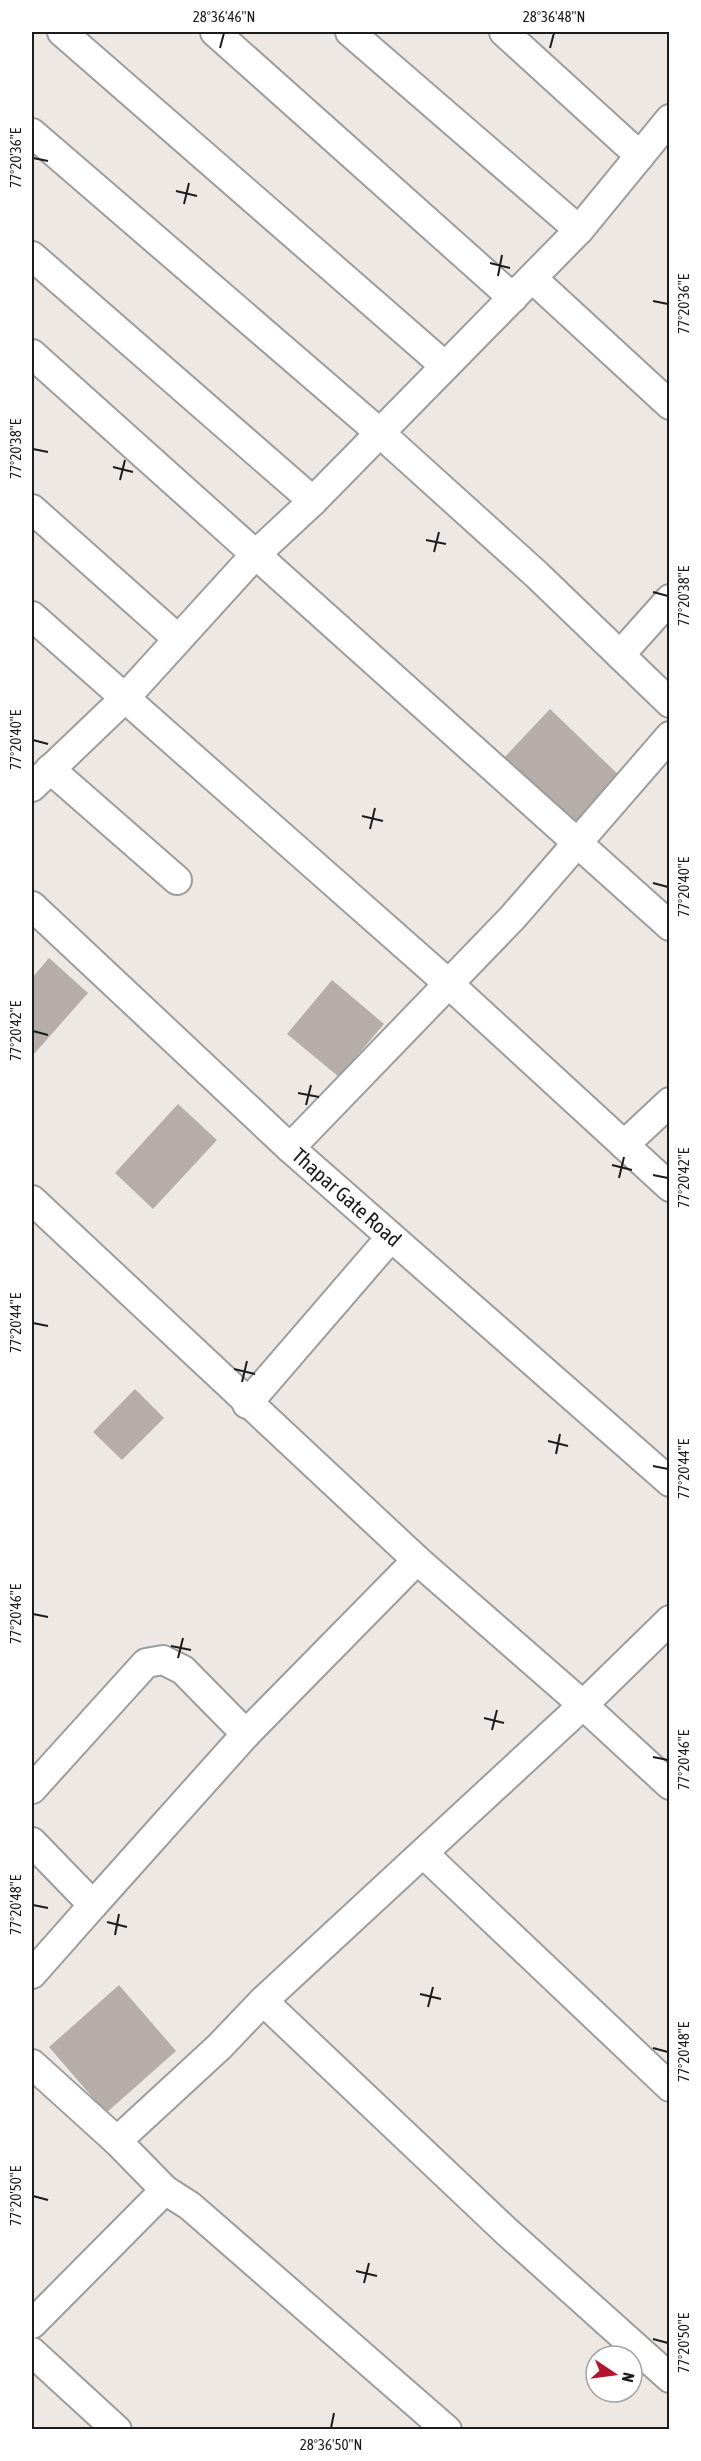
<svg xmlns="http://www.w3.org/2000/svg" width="701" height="2461" font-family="'Asap Condensed',sans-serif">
	<rect width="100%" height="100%" fill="#ede8e3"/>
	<g fill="#b6ada9">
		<polygon points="550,709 623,779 573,832 500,762"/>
		<polygon points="49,958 88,993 34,1054 32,1051 32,978"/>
		<polygon points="332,980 384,1024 339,1077 287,1034"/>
		<polygon points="178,1104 217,1140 153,1209 115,1173"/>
		<polygon points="135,1389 164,1418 122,1460 93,1432"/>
		<polygon points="119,1985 176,2051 106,2113 49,2047"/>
	</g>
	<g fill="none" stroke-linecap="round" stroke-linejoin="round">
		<defs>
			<g id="street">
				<polyline points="62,32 445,366"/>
				<polyline points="215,32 513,298"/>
				<polyline points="350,32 579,230"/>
				<polyline points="504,32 640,156"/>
				<polyline points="32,133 380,433 536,574 670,703"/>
				<polyline points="32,256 313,501"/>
				<polyline points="532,278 670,405"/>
				<polyline points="32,354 670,926"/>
				<polyline points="32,509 178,639"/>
				<polyline points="32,616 450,985 670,1187"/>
				<polyline points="620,655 670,599"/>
				<polyline points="50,769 177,880"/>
				<polyline points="32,787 124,699 254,556 313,501 579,230 670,119"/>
				<path id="s1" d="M32,906L290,1148L670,1482"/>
				<polyline points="624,1145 670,1102"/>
				<polyline points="290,1148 513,917 670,736"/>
				<polyline points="32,1200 417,1560 583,1705 670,1785"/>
				<polyline points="247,1404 391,1237"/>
				<polyline points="32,1789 146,1663 163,1660 183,1670 246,1734"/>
				<polyline points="32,1842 93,1905 246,1734 417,1560"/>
				<polyline points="424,1854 670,2087"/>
				<polyline points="32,1974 93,1905"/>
				<polyline points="263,2001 506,2231 670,2378"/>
				<polyline points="32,2064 117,2141"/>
				<polyline points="32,2324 165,2190"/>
				<polyline points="32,2352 117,2430"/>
				<polyline points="447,2430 190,2206 165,2190 117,2141 219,2047 263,2001 583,1705 670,1620"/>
			</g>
		</defs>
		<use href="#street" stroke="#9d9d9d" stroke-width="32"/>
		<use href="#street" stroke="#fff" stroke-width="28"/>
	</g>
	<path fill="none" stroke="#1c1c1c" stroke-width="2" d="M220,48L224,33M550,48L554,33M33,158L48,161M176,191L197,196M184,204L189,183M490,263L510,268M498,276L502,255M653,301L668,304M33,449L48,452M113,467L133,472M120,480L125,460M426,540L446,544M434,552L439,532M653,592L668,596M33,740L48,744M362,816L383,821M370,829L375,808M653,883L668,887M33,1031L48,1035M298,1093L319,1097M306,1105L311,1085M612,1165L632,1170M653,1175L668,1178M619,1178L624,1157M33,1323L48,1326M234,1369L255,1374M242,1382L247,1361M548,1441L568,1446M556,1454L560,1434M653,1466L668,1469M33,1614L48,1617M171,1646L191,1650M178,1658L183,1638M484,1718L504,1723M492,1730L497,1710M653,1757L668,1760M33,1905L48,1908M107,1922L127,1927M115,1935L119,1914M420,1994L441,1999M428,2007L433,1987M653,2048L668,2052M33,2196L48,2200M356,2271L377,2276M364,2283L369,2263M653,2339L668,2343M331,2428L334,2413"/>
	<g text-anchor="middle" stroke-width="4.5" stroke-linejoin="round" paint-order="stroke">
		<g font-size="21" fill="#1c1c1c" stroke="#fff">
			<text dy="7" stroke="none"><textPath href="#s1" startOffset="429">Thapar Gate Road</textPath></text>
		</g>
	</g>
	<rect width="701" height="2461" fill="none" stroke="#ffffff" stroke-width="66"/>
	<g transform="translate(614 2374) rotate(103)"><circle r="28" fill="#ffffff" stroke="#a4a4a4" stroke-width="1.5"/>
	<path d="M0-4.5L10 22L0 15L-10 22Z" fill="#b4152c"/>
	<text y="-9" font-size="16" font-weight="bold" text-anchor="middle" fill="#1c1c1c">N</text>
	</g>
	<rect x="33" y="33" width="635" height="2395" fill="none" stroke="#1c1c1c" stroke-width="2"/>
	<g font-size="15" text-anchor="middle" fill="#1c1c1c">
		<text x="224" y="22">28°36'46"N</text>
		<text x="554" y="22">28°36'48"N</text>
		<text transform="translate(16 158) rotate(-90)" y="5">77°20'36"E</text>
		<text transform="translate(684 304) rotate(-90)" y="5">77°20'36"E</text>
		<text transform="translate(16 449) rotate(-90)" y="5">77°20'38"E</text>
		<text transform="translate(684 596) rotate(-90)" y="5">77°20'38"E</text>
		<text transform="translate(16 740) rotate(-90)" y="5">77°20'40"E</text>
		<text transform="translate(684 887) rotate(-90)" y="5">77°20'40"E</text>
		<text transform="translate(16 1031) rotate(-90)" y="5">77°20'42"E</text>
		<text transform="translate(684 1178) rotate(-90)" y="5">77°20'42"E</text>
		<text transform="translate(16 1323) rotate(-90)" y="5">77°20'44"E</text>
		<text transform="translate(684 1469) rotate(-90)" y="5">77°20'44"E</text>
		<text transform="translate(16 1614) rotate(-90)" y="5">77°20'46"E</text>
		<text transform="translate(684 1760) rotate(-90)" y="5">77°20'46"E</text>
		<text transform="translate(16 1905) rotate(-90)" y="5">77°20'48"E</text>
		<text transform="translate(684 2052) rotate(-90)" y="5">77°20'48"E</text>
		<text transform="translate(16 2196) rotate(-90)" y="5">77°20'50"E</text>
		<text transform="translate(684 2343) rotate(-90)" y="5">77°20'50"E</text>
		<text x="331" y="2450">28°36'50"N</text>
	</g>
</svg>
